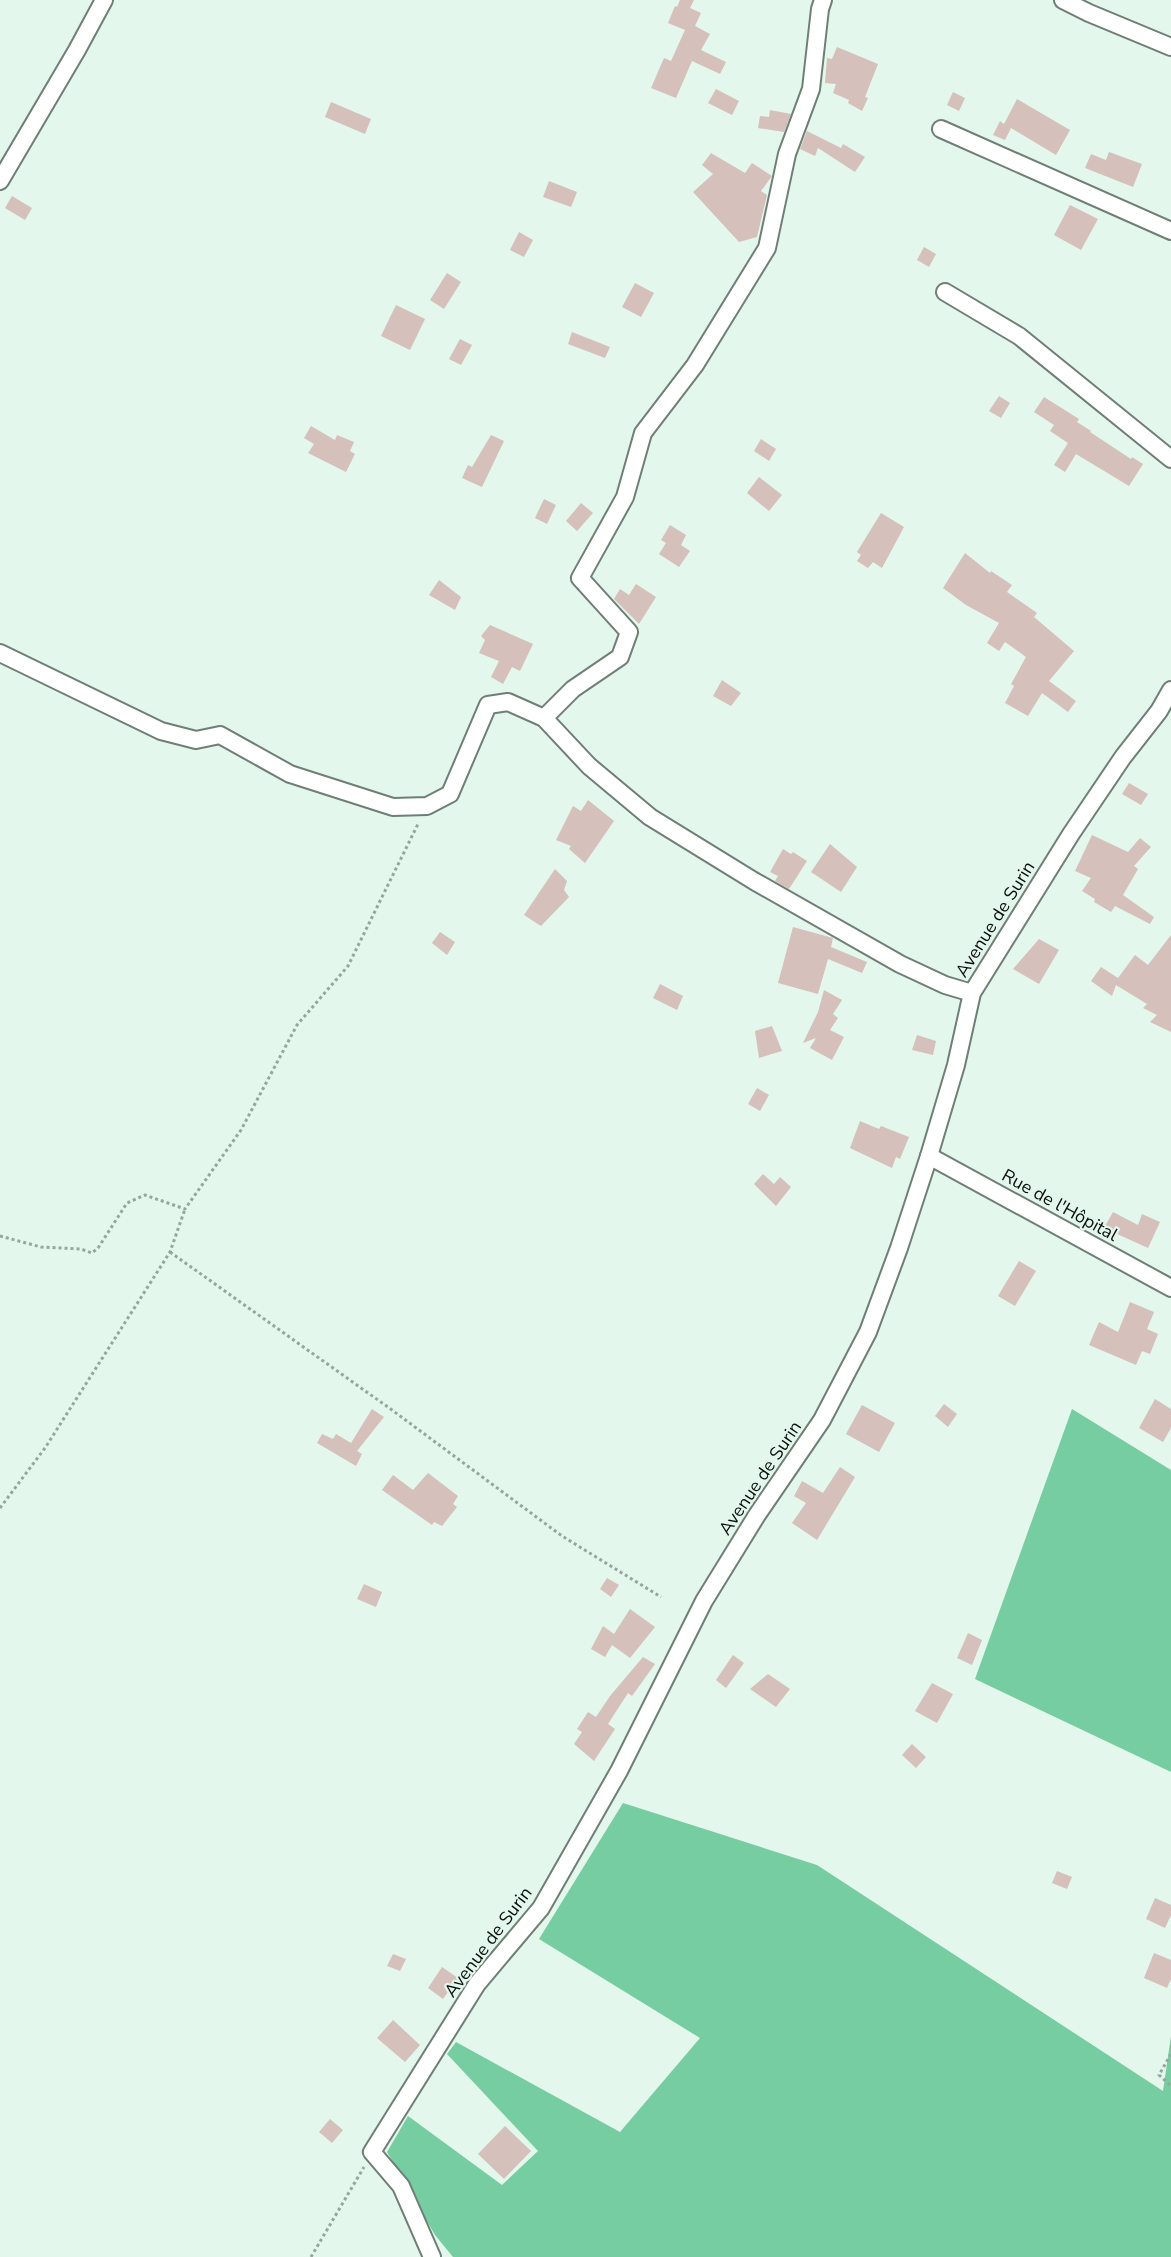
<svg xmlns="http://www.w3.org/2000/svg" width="1171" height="2257" font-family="'Nunito Sans',sans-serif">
	<rect width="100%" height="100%" fill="#e3f7ec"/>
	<g fill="#76cda1">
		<polygon points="1072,1409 1171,1470 1171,1772 975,1679"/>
		<polygon points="623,1803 817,1865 1163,2091 1171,2036 1171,2257 453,2257 435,2235 387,2152 408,2116 502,2185 538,2151 447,2054 456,2042 620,2132 700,2038 539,1939"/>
	</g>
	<g fill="#d5c0bb">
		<polygon points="680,0 694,0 690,8 701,13 695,26 710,34 701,50 726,62 720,74 692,61 676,98 651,88 664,58 671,61 685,30 668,23 675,6 677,7"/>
		<polygon points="837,47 878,64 865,97 868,98 862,111 848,103 849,100 833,93 836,84 825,83 827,58 832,59"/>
		<polygon points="716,89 739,101 732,115 708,103"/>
		<polygon points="953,92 965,98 959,111 947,105"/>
		<polygon points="1017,99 1070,130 1056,155 1011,128 1005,140 993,135 1000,121 1004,124"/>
		<polygon points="331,102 371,119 365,134 325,117"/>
		<polygon points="770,110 791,114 784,132 758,128 760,116 769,117"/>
		<polygon points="807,131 841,148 843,144 865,157 855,172 818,148 815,156 800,149"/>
		<polygon points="1109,152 1142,164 1133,187 1085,168 1091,154 1106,160"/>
		<polygon points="711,153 745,173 752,163 772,176 761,191 767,195 757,237 739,242 693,192 713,174 702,165"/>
		<polygon points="549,181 577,192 571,207 543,197"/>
		<polygon points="12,196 32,208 25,220 5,208"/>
		<polygon points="1070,205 1098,219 1081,250 1054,235"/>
		<polygon points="519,232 533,240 524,257 510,250"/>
		<polygon points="924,247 936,254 929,267 917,260"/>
		<polygon points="447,273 461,282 444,309 430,300"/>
		<polygon points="635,283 654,293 641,317 622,307"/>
		<polygon points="396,305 425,319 410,350 381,336"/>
		<polygon points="572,332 610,347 605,358 568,344"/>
		<polygon points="460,339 472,345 461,365 449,359"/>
		<polygon points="999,396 1010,403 1001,418 989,411"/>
		<polygon points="1044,397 1079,419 1077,422 1091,431 1090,432 1131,459 1132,457 1143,464 1129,486 1076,454 1065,472 1054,465 1068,443 1050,431 1054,425 1034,412"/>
		<polygon points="311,426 335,440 337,435 354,442 350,451 355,454 346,472 308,453 314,444 304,438"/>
		<polygon points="491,435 504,441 482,487 462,478 468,465 472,467"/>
		<polygon points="761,439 776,449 769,461 754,451"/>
		<polygon points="759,477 782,495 769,511 747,493"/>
		<polygon points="544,499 556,505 547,524 535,518"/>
		<polygon points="581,503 593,513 577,531 566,521"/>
		<polygon points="881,513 904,527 882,568 873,562 868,568 857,561 861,555 857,552"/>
		<polygon points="670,525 686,535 681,545 690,551 679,567 659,554 666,543 661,540"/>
		<polygon points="965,553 990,573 991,571 1012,585 1007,592 1037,613 1034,617 1074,651 1049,681 1076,701 1068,712 1042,693 1028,716 1005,703 1014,686 1011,684 1026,657 1005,642 999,651 987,643 999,623 966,605 943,588"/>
		<polygon points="439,580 461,597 455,610 429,595"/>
		<polygon points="636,584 656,597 639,624 614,599 620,589 629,595"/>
		<polygon points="490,625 533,644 520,671 512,667 503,684 491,677 499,661 479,653 485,640 481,636"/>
		<polygon points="722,680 741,693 731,706 713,696"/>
		<polygon points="1129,783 1148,794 1141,805 1122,794"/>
		<polygon points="588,800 614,821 585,863 569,849 571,846 556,840 573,806 581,811"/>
		<polygon points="1092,835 1128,852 1140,838 1151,847 1134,866 1138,869 1123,895 1154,917 1150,924 1115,906 1111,912 1094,902 1095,899 1082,891 1091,878 1075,871"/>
		<polygon points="830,844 857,867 841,892 811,872"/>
		<polygon points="783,849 791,854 793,852 807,861 789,889 775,881 778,876 770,872"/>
		<polygon points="555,869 567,881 564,890 569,897 541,926 524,915"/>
		<polygon points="793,927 833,938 831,947 867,962 862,973 828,959 818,994 778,983"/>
		<polygon points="440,932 455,942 447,955 432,943"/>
		<polygon points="1171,935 1171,1032 1150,1022 1157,1015 1143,1008 1147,1004 1116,985 1112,996 1091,981 1101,967 1118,978 1135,955 1148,965"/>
		<polygon points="1039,939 1059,950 1039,984 1013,969"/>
		<polygon points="660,984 683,996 677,1010 653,998"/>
		<polygon points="824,990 842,1000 833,1014 838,1018 830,1030 844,1037 832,1060 810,1048 816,1038 803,1043 818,1012"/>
		<polygon points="772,1026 782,1051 759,1058 755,1031"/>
		<polygon points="917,1035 936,1041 933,1055 912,1050"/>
		<polygon points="757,1088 769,1095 760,1111 748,1104"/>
		<polygon points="860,1121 879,1129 881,1126 909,1137 900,1159 896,1157 892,1168 850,1148"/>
		<polygon points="763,1174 774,1184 780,1177 791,1187 776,1206 754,1184"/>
		<polygon points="1113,1212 1138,1225 1142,1214 1160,1222 1148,1248 1104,1228"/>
		<polygon points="1019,1261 1036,1271 1015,1306 998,1296"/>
		<polygon points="1130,1302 1154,1312 1147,1329 1158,1334 1150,1354 1142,1351 1136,1365 1089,1345 1099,1322 1118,1332"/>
		<polygon points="1155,1399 1171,1409 1171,1428 1163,1442 1139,1428"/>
		<polygon points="944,1404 957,1414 948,1427 935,1416"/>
		<polygon points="862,1405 895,1423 879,1452 846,1434"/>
		<polygon points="372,1409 384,1417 357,1451 362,1454 356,1466 317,1443 322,1434 333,1439 336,1434 351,1443"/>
		<polygon points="840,1467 855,1477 817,1540 792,1523 806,1503 794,1496 802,1481 823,1493"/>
		<polygon points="428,1473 458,1496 453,1504 457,1507 442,1526 434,1522 432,1525 382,1490 393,1475 413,1490"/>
		<polygon points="607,1578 619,1585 611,1597 600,1589"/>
		<polygon points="364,1584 382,1592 376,1607 357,1599"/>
		<polygon points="630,1609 655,1627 630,1658 612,1645 605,1657 591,1649 603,1626 614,1634"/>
		<polygon points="968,1633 982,1640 972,1665 957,1658"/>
		<polygon points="733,1655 744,1663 726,1688 716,1680"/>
		<polygon points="643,1657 655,1664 632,1696 628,1693 608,1724 615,1729 594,1761 574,1744 582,1732 577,1729 588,1712 596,1717 610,1696"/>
		<polygon points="768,1674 790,1689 776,1707 750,1689"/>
		<polygon points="932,1683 953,1694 937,1723 915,1711"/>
		<polygon points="912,1744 926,1757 916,1768 902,1755"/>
		<polygon points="1057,1871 1072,1877 1067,1889 1052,1883"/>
		<polygon points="1155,1898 1171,1905 1171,1915 1165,1928 1146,1919"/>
		<polygon points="1154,1953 1171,1960 1171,1979 1167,1988 1144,1978"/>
		<polygon points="393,1954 406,1959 400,1971 387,1966"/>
		<polygon points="442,1967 458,1978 443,1999 428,1988"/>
		<polygon points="393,2020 420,2045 405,2062 377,2038"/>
		<polygon points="330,2119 343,2130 332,2143 319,2132"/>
		<polygon points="505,2126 531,2151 504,2179 478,2154"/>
	</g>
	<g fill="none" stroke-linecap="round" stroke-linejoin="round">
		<defs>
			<g id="minor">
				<polyline points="1063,0 1089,13 1171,47"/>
				<polyline points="941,129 1171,231"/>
				<polyline points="0,181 77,50 104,0"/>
				<polyline points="945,292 1019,336 1171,459"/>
				<polyline points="0,653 161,731 196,740 220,735 290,774 393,807 427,806 450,794 488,705 508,702 544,718 589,766 650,817 754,881 900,964 945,985 972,993"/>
				<polyline points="544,718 573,689 620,657 629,632 580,578 625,497 643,433 695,365 767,248 787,154 811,89 820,9 823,0"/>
				<polyline points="929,1156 1171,1288"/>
				<polyline points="432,2257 401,2186 372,2152 477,1984 541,1908 619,1771 704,1601 757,1515 822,1420 868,1332 899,1248 929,1156 956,1065 972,993 1071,834 1123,757 1159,711 1171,690"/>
			</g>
		</defs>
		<use href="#minor" stroke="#6e7f75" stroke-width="20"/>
		<g stroke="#96a59d" stroke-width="3" stroke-dasharray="3 3" stroke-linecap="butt">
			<polyline points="0,1236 41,1247 81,1249 92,1253 98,1248 127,1203 145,1195 185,1209 241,1130 297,1025 348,966 418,824"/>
			<polyline points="170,1252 392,1410 562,1536 661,1597"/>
			<polyline points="0,1508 45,1448 170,1252 185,1209"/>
			<polyline points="1171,2054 1159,2075 1171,2086"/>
			<polyline points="311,2257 364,2167"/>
		</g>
		<use href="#minor" stroke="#fff" stroke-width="16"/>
	</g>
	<g text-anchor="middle" stroke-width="4.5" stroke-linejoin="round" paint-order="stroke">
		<g font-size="18" fill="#0a100d" stroke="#e3f7ec">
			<text transform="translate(995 919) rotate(-58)" y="6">Avenue de Surin</text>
			<text transform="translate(1060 1205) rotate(29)" y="6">Rue de l'Hôpital</text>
			<text transform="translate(760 1478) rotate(-56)" y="6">Avenue de Surin</text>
			<text transform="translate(488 1942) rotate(-53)" y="6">Avenue de Surin</text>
		</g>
	</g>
</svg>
